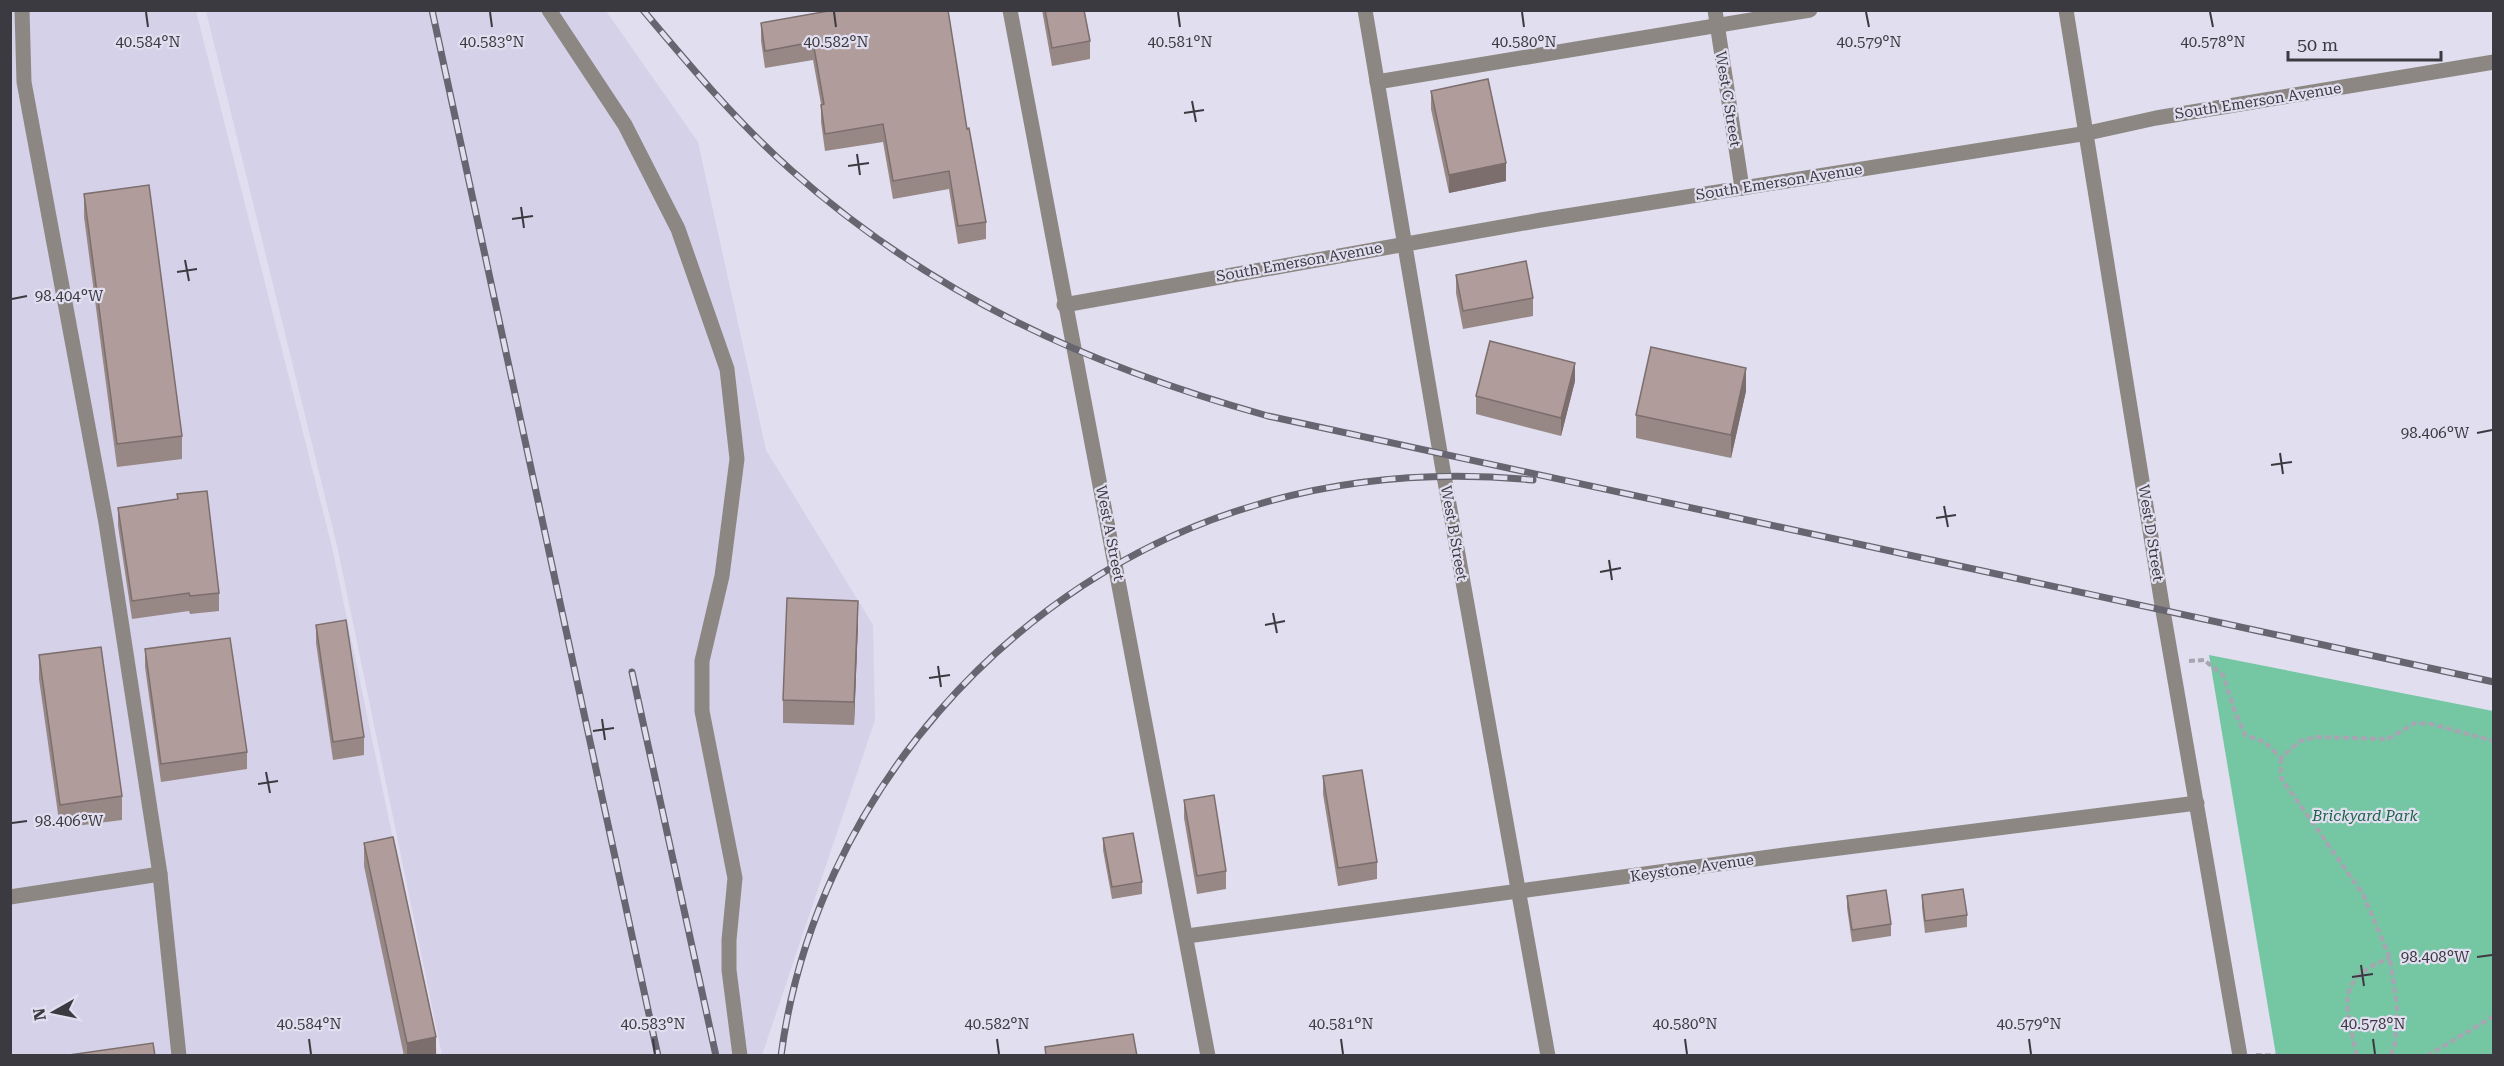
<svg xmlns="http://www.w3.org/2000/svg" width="2504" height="1066" font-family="'Roboto Serif',serif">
	<rect width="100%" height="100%" fill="#e1deef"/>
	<g fill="#d5d1e8">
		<polygon points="10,11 196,11 332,547 438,1055 11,1055"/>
		<polygon points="206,11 606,11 698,142 766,450 873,625 875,720 762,1055 442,1055 338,550"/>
	</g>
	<polygon fill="#75c6a3" points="2209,655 2493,711 2493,1055 2276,1055"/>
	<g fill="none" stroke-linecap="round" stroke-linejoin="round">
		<g stroke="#a7a5b2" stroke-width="4" stroke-dasharray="6 3" stroke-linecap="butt">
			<polyline points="2189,661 2204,660 2223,675 2235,712 2245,735 2265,742 2281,758 2300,741 2317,737 2388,739 2415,723 2431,724 2494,741"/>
			<polyline points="2281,758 2281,778 2363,894 2390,958 2397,1007 2395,1044 2390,1056"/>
			<polyline points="2256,1055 2285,1056"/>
			<path d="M2357,1056C2346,1006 2333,979 2390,958"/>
			<polyline points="2427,1056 2494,1016"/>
		</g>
		<g stroke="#8d8783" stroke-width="15">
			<polyline points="22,10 24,82 106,523 160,874 179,1056"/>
			<polyline points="549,10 625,125 678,229 727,369 737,459 722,576 702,661 702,711 735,878 729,940 729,970 740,1056"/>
			<polyline points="1010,10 1208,1056"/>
			<polyline points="1365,10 1444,476 1548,1056"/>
			<polyline points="1715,10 1742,188"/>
			<polyline points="2066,10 2163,611 2240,1056"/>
			<polyline points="1377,82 1810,10"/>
			<polyline points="1064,305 1541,220 2088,133 2156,118 2494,62"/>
			<polyline points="10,897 160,874"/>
			<polyline points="1187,936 1792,854 2197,803"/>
		</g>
		<defs>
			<g id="rail">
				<polyline points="432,10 658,1056"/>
				<path d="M643,10C690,66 737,122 791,170C932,295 1088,366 1268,416L2494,682"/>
				<polyline points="632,672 716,1056"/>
				<path d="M781,1056C814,801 1010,577 1256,505C1346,478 1440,471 1533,480"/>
			</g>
		</defs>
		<use href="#rail" stroke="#67656f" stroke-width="7"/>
		<use href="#rail" stroke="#e1deef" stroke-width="4.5" stroke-dasharray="14" stroke-linecap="butt"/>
	</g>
	<g fill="#978785">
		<polygon points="834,10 967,129 986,222 986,239 958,244 949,189 893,199 883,142 825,151 821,122 821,104 813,60 765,68 761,41 761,23"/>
		<polygon points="1042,10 1084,10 1090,41 1090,59 1052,66"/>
		<polygon points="1431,91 1506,181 1449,193 1431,109"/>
		<polygon points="84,194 182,436 182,459 117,467 84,217"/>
		<polygon points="1456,275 1533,298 1533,316 1463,329 1456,293"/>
		<polygon points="1575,381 1561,436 1476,414 1476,396"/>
		<polygon points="1746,391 1731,458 1636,438 1636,415"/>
		<polygon points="177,494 219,593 219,611 190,614 189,611 132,619 118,526 118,508 177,499"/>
		<polygon points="858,624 854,725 783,723 783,700"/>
		<polygon points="316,625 364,737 364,755 333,760 316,643"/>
		<polygon points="145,649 247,752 247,769 161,782 145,667"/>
		<polygon points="39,655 122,796 122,820 60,828 39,679"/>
		<polygon points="1323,776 1377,862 1377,879 1338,886 1323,794"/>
		<polygon points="1184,800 1226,871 1226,889 1197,894 1184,818"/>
		<polygon points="1103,838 1142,882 1142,894 1112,899 1103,850"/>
		<polygon points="364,843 436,1056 404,1056 364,866"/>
		<polygon points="1922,895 1967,915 1967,927 1925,933 1922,907"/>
		<polygon points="1847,896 1891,924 1891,936 1852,942 1847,908"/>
	</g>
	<g fill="#7b6e6c">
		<polygon points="1506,163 1506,181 1449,193 1449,175"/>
		<polygon points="1575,363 1575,381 1561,436 1561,418"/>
		<polygon points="1746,368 1746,391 1731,458 1731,435"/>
		<polygon points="858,601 858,624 854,725 854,702"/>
		<polygon points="436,1037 436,1056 407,1056 407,1043"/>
	</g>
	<g fill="#b09d9b" stroke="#7b6e6c" stroke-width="1.5">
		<polygon points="834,10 948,10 967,129 969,128 986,222 958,226 949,171 893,181 883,124 825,134 821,105 824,104 813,42 765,51 761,23"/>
		<polygon points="1045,10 1084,10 1090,41 1052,48"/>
		<polygon points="1488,79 1506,163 1449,175 1431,91"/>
		<polygon points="149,185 182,436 117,444 84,194"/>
		<polygon points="1526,261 1533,298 1463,311 1456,275"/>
		<polygon points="1490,341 1575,363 1561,418 1476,396"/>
		<polygon points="1651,347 1746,368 1731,435 1636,415"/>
		<polygon points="207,491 219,593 190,596 189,593 132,601 118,508 178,499 177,494"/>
		<polygon points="787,598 858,601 854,702 783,700"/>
		<polygon points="346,620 364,737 333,742 316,625"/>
		<polygon points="230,638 247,752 161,764 145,649"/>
		<polygon points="101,647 122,796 60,805 39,655"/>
		<polygon points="1362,770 1377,862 1338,868 1323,776"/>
		<polygon points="1214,795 1226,871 1197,876 1184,800"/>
		<polygon points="1133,833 1142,882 1112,887 1103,838"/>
		<polygon points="393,837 436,1037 407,1043 364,843"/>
		<polygon points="1963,889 1967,915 1925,921 1922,895"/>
		<polygon points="1886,890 1891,924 1852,930 1847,896"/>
		<polygon points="1133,1034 1137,1056 1046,1056 1045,1047"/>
		<polygon points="153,1043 155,1056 62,1056"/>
	</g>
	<path fill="none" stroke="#3c3a41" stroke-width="2" d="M146,12L148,27M490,12L492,27M834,12L836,27M1178,12L1180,27M1522,12L1524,27M1866,12L1869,27M2210,12L2213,27M1192,101L1196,122M1184,113L1204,110M857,154L860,175M848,166L869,163M521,207L524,228M512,219L533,216M185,260L189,281M177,272L197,269M12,299L27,296M2477,433L2492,430M2280,453L2283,474M2271,465L2292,462M1944,506L1948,527M1936,518L1956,515M1609,560L1612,580M1600,572L1621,568M1273,613L1277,633M1265,625L1285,621M938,666L941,687M929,678L950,675M602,719L605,740M593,731L614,728M266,772L270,793M258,784L278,781M12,823L27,821M2477,957L2492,955M2361,965L2364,986M2352,977L2373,974M309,1039L311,1054M653,1039L655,1054M997,1039L999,1054M1341,1039L1343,1054M1685,1039L1687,1054M2029,1039L2031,1054M2373,1039L2375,1054"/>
	<g text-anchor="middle" stroke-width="4.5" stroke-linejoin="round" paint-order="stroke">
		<g font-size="15" fill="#3c3a41" stroke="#e1deef">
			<text transform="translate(1728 99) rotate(81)" y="5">West C Street</text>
			<text transform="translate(2258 101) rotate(-9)" y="5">South Emerson Avenue</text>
			<text transform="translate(1779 182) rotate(-9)" y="5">South Emerson Avenue</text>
			<text transform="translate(1299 262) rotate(-10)" y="5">South Emerson Avenue</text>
			<text transform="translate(1110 533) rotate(79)" y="5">West A Street</text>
			<text transform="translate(1454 533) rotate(80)" y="5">West B Street</text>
			<text transform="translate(2151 533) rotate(81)" y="5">West D Street</text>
			<text transform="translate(1692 868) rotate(-8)" y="5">Keystone Avenue</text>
		</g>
		<g font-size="15" font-style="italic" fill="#1c6349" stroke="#e1deef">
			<text x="2365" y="821">Brickyard Park</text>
		</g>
	</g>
	<g font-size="15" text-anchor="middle" fill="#3c3a41" stroke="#e1deef" stroke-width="4.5" stroke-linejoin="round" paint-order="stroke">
		<text x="148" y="47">40.584°N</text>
		<text x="492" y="47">40.583°N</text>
		<text x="836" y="47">40.582°N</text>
		<text x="1180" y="47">40.581°N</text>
		<text x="1524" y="47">40.580°N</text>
		<text x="1869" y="47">40.579°N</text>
		<text x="2213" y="47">40.578°N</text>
		<text x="69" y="301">98.404°W</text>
		<text x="2435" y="438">98.406°W</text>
		<text x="69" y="826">98.406°W</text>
		<text x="2435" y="962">98.408°W</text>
		<text x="309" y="1029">40.584°N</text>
		<text x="653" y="1029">40.583°N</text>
		<text x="997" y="1029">40.582°N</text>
		<text x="1341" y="1029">40.581°N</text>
		<text x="1685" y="1029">40.580°N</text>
		<text x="2029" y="1029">40.579°N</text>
		<text x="2373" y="1029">40.578°N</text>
	</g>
	<rect width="2504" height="1066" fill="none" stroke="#3c3a41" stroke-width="24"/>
	<g transform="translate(54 1012) rotate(261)" stroke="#e1deef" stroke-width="4.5" paint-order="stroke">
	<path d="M0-4.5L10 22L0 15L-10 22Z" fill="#3c3a41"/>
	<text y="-9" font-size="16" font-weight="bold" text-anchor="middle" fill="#3c3a41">N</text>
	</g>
	<path d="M2288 51v9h153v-9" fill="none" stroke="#3c3a41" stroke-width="3"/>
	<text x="2297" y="51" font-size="18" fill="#3c3a41" stroke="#e1deef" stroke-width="4.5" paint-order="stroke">50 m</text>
</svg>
